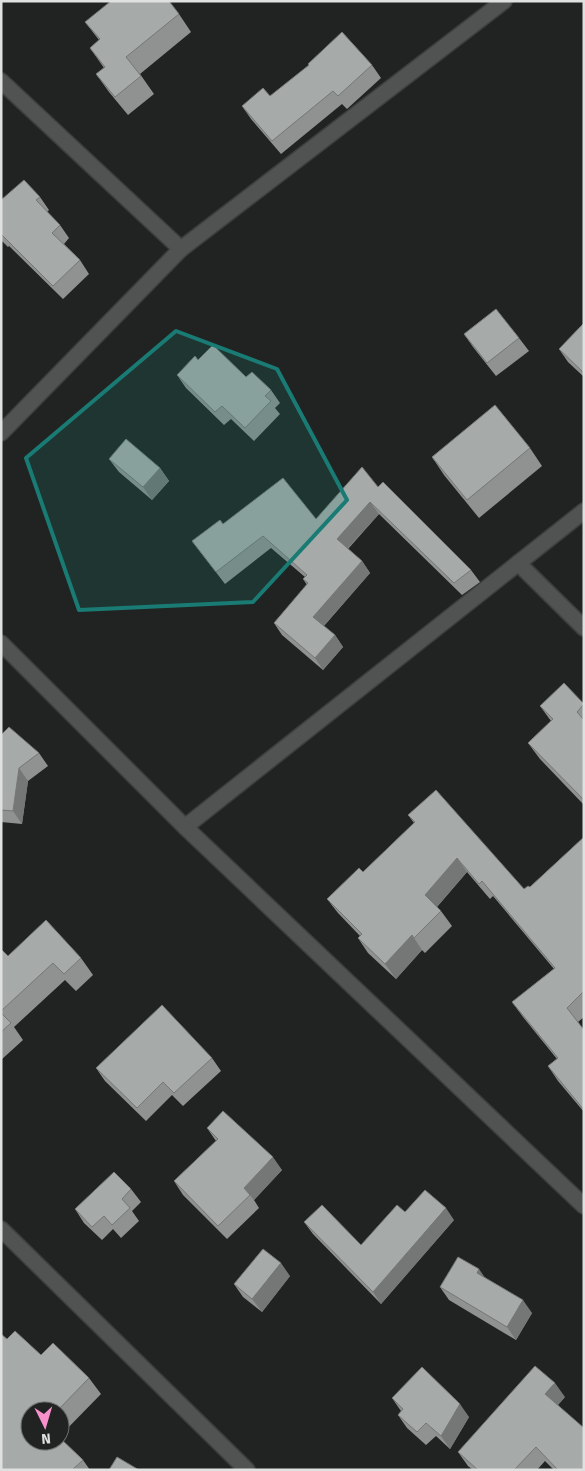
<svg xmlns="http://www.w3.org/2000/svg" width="585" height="1471" font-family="'Fira Sans',sans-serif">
	<rect width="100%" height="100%" fill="#202321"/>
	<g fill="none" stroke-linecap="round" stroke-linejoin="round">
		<defs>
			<g id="street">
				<polyline points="1,81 181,249"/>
				<polyline points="1,433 181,249 504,1"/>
				<polyline points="518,563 584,628"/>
				<polyline points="1,643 185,827 584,1206"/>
				<polyline points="185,827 584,511"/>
				<polyline points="1,1229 247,1470"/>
			</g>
		</defs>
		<use href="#street" stroke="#3d3f3e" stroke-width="18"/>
		<use href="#street" stroke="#505352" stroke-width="15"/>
	</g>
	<g fill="#8f9290">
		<polygon points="179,14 191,32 140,74 154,94 128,115 109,92 96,74 104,68 90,48 99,40 85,22"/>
		<polygon points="372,65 381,78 347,109 342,104 281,154 251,119 242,106"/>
		<polygon points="40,197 49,210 47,212 60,225 69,238 64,244 80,260 89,274 63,299 9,246 8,247 1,240 1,200"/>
		<polygon points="584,323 584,377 568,362 559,349"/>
		<polygon points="464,334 519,338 529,351 496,376 473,347"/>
		<polygon points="198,360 246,377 271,390 280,403 275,408 280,414 254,441 231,419 224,425 186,388 177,375"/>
		<polygon points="530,448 542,466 479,518 444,475 432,457"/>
		<polygon points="109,459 160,468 169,481 152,500 119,472"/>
		<polygon points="378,487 471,570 480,582 462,595 379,514 348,549 362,561 370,573 324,626 335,635 343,647 323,670 282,635 274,623 307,585 303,579 305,577 271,548 225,584 192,541 223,524 316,519"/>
		<polygon points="584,704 584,805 540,759 528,743 551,721 540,706"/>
		<polygon points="1,735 39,753 48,766 28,781 22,824 1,822"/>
		<polygon points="408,815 524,889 530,887 584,837 584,1017 578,1022 584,1030 584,1112 558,1081 548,1066 557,1059 523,1017 512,1002 554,969 493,896 490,899 467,872 437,907 441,911 452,926 425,953 422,950 396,979 368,953 358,938 360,936 338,913 327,899 363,872 414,823"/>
		<polygon points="1,949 8,956 81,958 93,975 76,991 65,980 14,1027 23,1040 1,1060"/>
		<polygon points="212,1058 221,1071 183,1106 172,1095 146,1121 105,1081 96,1068"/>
		<polygon points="207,1128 282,1170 254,1200 259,1208 227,1239 183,1195 174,1181 216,1141"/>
		<polygon points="131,1189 141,1202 132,1211 139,1221 121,1238 113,1229 102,1240 84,1223 75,1209"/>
		<polygon points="454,1220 381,1304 313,1234 304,1222 361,1245"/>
		<polygon points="290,1276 262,1312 243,1297 234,1284"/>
		<polygon points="440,1287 532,1313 516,1340 449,1300"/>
		<polygon points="7,1339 89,1378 101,1394 60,1436 60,1411 30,1411 83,1460 90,1470 1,1470"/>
		<polygon points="565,1397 558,1405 584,1470 554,1470 545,1461 537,1470 473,1470 468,1466 458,1452"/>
		<polygon points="392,1398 469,1417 450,1449 436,1436 426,1445 407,1428 398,1415 401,1411"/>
	</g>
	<g fill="#747776">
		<polygon points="160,468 169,481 152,500 143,487"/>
		<polygon points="370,502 379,514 345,551 337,539"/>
		<polygon points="362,561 370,573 321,629 313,617"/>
		<polygon points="335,635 343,647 323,670 315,658"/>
		<polygon points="19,768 28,781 22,824 13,811"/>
		<polygon points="457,858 467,872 435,909 425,895"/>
		<polygon points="412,935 422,950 396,979 385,964"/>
		<polygon points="273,1157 282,1170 254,1200 244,1188"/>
		<polygon points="446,1208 454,1220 381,1304 373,1292"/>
		<polygon points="281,1263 290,1276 262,1312 252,1299"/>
		<polygon points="479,1269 488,1282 477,1273"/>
		<polygon points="523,1300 532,1313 516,1340 507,1327"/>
		<polygon points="555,1383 565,1397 555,1408 545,1394"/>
		<polygon points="460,1404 469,1417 450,1449 441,1436"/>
	</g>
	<g fill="#a6aaa8" stroke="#747776">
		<polygon points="111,1 169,1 179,14 126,57 141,76 115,97 96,74 105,67 90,48 100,39 85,22"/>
		<polygon points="342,32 372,65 338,96 333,91 272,141 242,106 263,88 270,96 309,65 308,64"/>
		<polygon points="24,180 40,197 36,200 60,225 52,233 80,260 53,286 1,234 1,200"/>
		<polygon points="496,309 519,338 487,363 464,334"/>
		<polygon points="584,323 584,373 559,349"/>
		<polygon points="213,345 246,377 252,372 271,390 265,396 271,401 245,428 222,406 215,412 177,375 195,356 198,360"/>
		<polygon points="495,405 530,448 467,500 432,457"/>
		<polygon points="126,439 160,468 143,487 109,459"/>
		<polygon points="362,467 378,487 383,482 471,570 454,583 370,502 337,539 362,561 313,617 335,635 315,658 274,623 308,583 303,579 307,575 263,536 216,572 192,541 220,520 223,524 283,478 316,519"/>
		<polygon points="564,683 584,704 577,712 584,720 584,800 528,743 553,719 540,706"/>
		<polygon points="9,727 39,753 19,768 13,811 1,810 1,735"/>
		<polygon points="436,790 524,889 528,886 530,887 584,837 584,991 567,1008 584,1030 584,1110 548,1066 558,1058 512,1002 555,968 482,881 479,884 457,858 425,895 441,911 414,938 412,935 385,964 358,938 362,934 327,899 359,868 363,872 415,822 408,815"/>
		<polygon points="46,920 81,958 64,974 53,963 1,1011 1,949 8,956"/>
		<polygon points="162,1005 212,1058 174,1093 163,1082 137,1108 96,1068"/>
		<polygon points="1,1013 11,1023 1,1032"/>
		<polygon points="223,1111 273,1157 244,1188 250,1195 218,1226 174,1181 218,1139 207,1128"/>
		<polygon points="114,1172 131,1189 122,1199 130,1208 112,1225 104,1216 92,1227 75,1209"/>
		<polygon points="425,1190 446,1208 373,1292 304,1222 322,1205 361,1245 397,1205 405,1212"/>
		<polygon points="263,1249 281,1263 252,1299 234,1284"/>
		<polygon points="458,1257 479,1269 477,1273 523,1300 507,1327 440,1287"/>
		<polygon points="15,1331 41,1355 53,1343 89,1378 57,1411 30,1411 30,1441 60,1441 60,1438 83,1460 72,1470 1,1470 1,1334 7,1339"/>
		<polygon points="535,1366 555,1383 545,1394 584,1428 584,1470 558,1470 536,1447 514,1470 478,1470 458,1452"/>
		<polygon points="422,1367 460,1404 441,1436 426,1423 417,1432 398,1415 403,1409 392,1398"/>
		<polygon points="117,1457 139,1470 109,1470"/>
	</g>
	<path fill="#197b74" fill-opacity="0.2" stroke="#197b74" stroke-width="4" stroke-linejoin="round" d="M176,331L277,369L347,500L253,602L79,610L26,458Z"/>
	<rect width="585" height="1471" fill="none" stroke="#dfe1e0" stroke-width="5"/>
	<g transform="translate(45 1426) rotate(175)"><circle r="24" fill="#202321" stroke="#6c6f6d"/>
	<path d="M0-4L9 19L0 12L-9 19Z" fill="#f890cd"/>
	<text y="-8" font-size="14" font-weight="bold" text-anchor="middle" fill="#dfe1e0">N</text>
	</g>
</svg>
